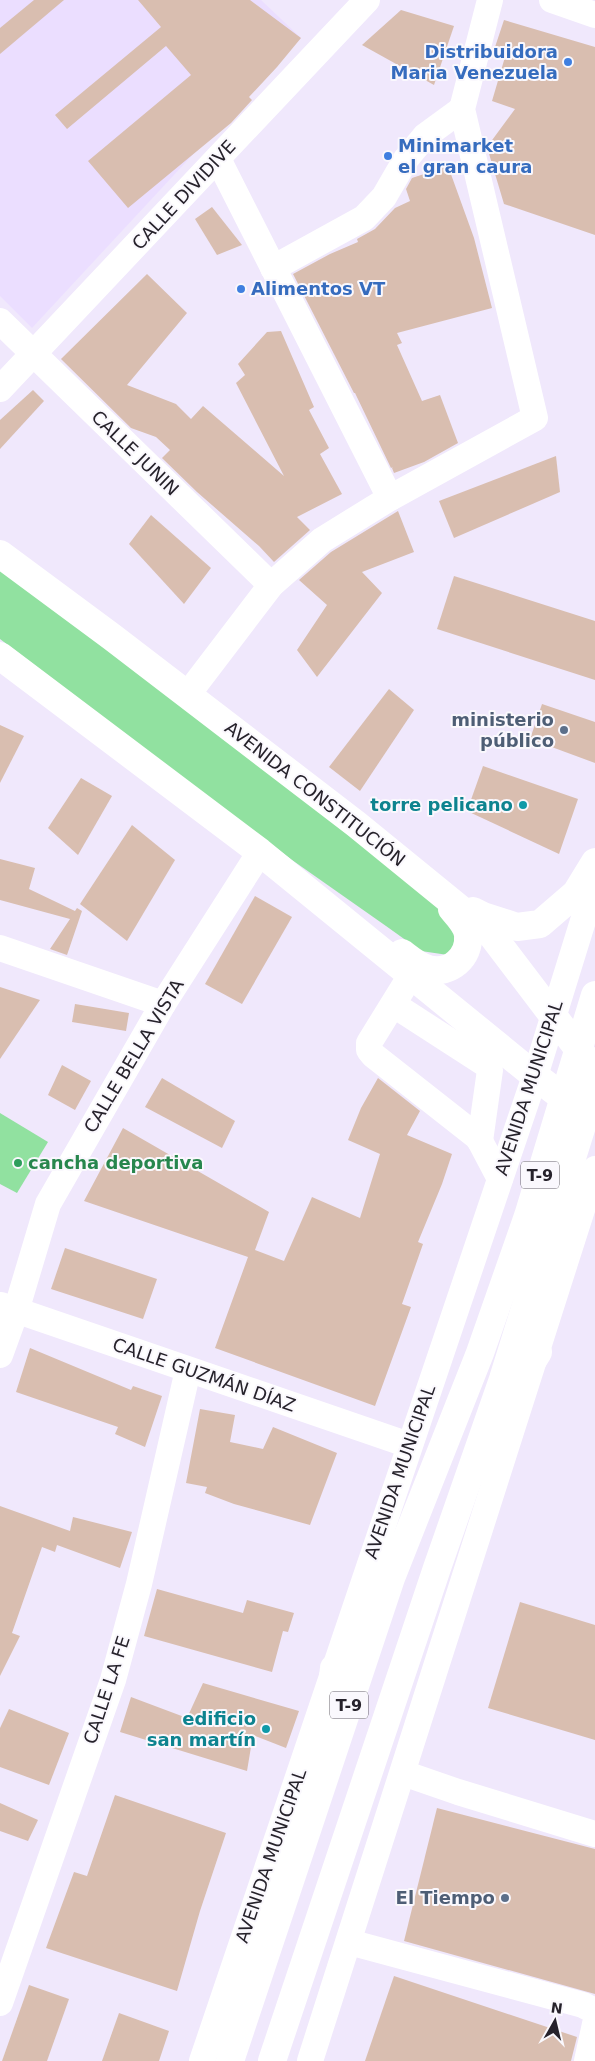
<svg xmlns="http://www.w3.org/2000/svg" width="595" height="2061" font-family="'DejaVu Sans',sans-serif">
	<rect width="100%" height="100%" fill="#f0e8fc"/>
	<polygon fill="#ebdeff" points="0,0 261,0 301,38 32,328 0,296"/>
	<g fill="#91e1a0">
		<polygon points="0,564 74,619 455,919 460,940 448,955 421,951 386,926 292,860 0,639"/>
		<polygon points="0,1113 48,1142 17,1193 0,1184"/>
	</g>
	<g fill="#d9beb0">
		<polygon points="34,0 64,0 0,54 0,28"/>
		<polygon points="138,0 250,0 301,38 277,67 249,97 252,100 231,123 128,208 88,161 191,75 166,46 67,129 55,115 161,27"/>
		<polygon points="401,10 454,26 434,85 362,45"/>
		<polygon points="504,20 595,47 595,235 504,204 487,147 515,109 492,101 505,57 493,53"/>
		<polygon points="448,166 474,238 492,308 397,333 402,343 397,345 422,401 440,395 458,443 424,462 394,473 392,468 393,467 391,468 355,393 354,393 293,274 330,254 358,242 357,239 375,229 395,208 410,201 406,189 412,178"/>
		<polygon points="212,207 242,245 217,255 195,219"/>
		<polygon points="147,274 187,313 127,385 176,404 191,419 203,406 284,476 236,383 245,375 238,364 267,332 281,331 314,407 309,410 329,448 320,454 342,494 297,517 310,530 274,562 259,546 197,492 162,458 170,450 156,437 131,428 61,359"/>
		<polygon points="33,390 44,401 0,449 0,420"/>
		<polygon points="556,456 560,492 454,538 439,501"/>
		<polygon points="398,511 414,552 362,572 382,593 317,677 297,650 327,605 299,580 331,552"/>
		<polygon points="151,515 211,568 184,604 129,544"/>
		<polygon points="454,576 595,621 595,680 437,629"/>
		<polygon points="389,689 414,710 360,791 329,767"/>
		<polygon points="542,704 595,722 595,763 530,739"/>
		<polygon points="0,725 24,736 0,783"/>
		<polygon points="483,766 578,799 559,854 467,811"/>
		<polygon points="81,778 112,796 78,855 48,828"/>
		<polygon points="132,825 175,860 127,941 80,904"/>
		<polygon points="0,859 35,868 29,889 75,911 77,908 82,911 67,955 50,949 70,919 0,900"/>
		<polygon points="255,896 292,917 242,1004 205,984"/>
		<polygon points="0,987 40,1000 0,1059"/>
		<polygon points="75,1004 129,1013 126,1031 72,1022"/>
		<polygon points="62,1065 91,1081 75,1110 48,1095"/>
		<polygon points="162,1078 235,1121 222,1148 145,1107"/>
		<polygon points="378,1078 420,1111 407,1135 452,1154 442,1184 418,1242 423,1244 402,1304 411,1307 375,1406 215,1348 248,1257 84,1201 123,1128 269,1212 255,1250 284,1261 312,1197 360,1218 380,1154 348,1140 361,1108"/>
		<polygon points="65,1248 157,1279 143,1319 51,1289"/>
		<polygon points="30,1348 131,1390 133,1386 162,1396 145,1447 115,1434 118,1427 16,1392"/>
		<polygon points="200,1409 235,1415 230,1442 263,1449 273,1427 337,1453 310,1525 234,1504 205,1493 207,1487 186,1483"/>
		<polygon points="0,1506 70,1531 73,1517 132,1532 120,1568 57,1545 55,1552 42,1547 12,1633 20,1636 0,1676"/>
		<polygon points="157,1589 243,1613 247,1600 294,1613 288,1632 283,1631 272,1672 144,1636"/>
		<polygon points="520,1602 595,1625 595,1740 488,1708"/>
		<polygon points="203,1683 299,1711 286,1748 253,1735 247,1771 120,1732 131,1697 187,1718"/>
		<polygon points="9,1709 69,1733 49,1785 0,1767 0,1728"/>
		<polygon points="115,1795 226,1833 200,1911 177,1991 46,1948 74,1872 87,1876"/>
		<polygon points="0,1803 38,1820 28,1841 0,1831"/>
		<polygon points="437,1808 595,1849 595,1994 404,1941"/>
		<polygon points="394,1976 577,2037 571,2061 365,2061"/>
		<polygon points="29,1985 69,1999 47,2061 2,2061"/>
		<polygon points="119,2013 169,2031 159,2061 102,2061"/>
	</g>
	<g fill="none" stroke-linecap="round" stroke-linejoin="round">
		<g stroke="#fff" stroke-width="26">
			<polyline points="552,0 595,15"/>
			<polyline points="218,159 390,498"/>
			<polyline points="273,268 364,218 384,197 406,159 425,136 462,109"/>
			<polyline points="0,321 271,585"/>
			<polyline points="0,389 367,0"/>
			<polyline points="188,694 271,585 322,540 390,498 535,418 462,109 490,0"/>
			<polyline points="0,948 163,1004"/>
			<polyline points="411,975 369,1043 369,1050 373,1055 476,1136 480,1141 500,1179"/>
			<polyline points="394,1005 487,1065 490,1070 480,1141"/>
			<polyline points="1,1305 409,1445"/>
			<polyline points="0,1355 16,1311 48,1204 163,1004 260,852"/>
			<polyline points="403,1773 458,1792 595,1834"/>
			<polyline points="349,1942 583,2005 593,2010 595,2015"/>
			<polyline points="0,2003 113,1680 139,1584 188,1370"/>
			<polyline points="202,2061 535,1076 595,882"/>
			<polyline points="310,2061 595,1169"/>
			<polyline points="587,2061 595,2024"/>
		</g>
		<g stroke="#fff" stroke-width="28">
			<polyline points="0,554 112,637 356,824 491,934 595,1071"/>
			<polyline points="0,656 260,852 535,1076 581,1111"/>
			<polyline points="473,911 483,916 517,927 540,924 576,893 595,862"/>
			<path d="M402,953C410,959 418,966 428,969C450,975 470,957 468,935C467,925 458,916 452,909"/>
		</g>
		<g stroke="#fff" stroke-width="28">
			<polyline points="505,1405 538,1352"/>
			<polyline points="326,1737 334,1668"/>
			<polyline points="230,2061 391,1578 480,1353 528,1216 595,995"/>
			<polyline points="272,2061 437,1568 503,1379 595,1084"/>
		</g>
	</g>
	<g fill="#3f7fe0" stroke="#faf8fd" stroke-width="2">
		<circle cx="568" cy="62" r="5"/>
		<circle cx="388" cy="156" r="5"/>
		<circle cx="241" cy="289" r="5"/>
	</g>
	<g fill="#5c6f8a" stroke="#faf8fd" stroke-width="2">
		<circle cx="564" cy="730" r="5"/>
		<circle cx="505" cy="1898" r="5"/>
	</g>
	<g fill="#0f9aa8" stroke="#faf8fd" stroke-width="2">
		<circle cx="523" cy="805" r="5"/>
		<circle cx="266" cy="1729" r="5"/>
	</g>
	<circle fill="#2e9e5b" stroke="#faf8fd" stroke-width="2" cx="18" cy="1163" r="5"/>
	<g text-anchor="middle" stroke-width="4" stroke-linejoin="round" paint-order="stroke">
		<g fill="#faf8fd" stroke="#66626a" stroke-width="1">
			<rect x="521" y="1161.5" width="38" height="27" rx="4"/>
			<rect x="330" y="1691.5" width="38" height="27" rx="4"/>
		</g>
		<g font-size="16" font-weight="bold" fill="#26222b">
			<text x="540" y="1181">T-9</text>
			<text x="349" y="1711">T-9</text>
		</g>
		<g font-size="18" font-weight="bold" fill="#366cbe" stroke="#faf8fd" text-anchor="start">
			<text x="558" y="58" text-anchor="end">Distribuidora<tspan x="558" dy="21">Maria Venezuela</tspan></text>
			<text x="398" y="152">Minimarket<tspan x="398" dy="21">el gran caura</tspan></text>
			<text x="251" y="295">Alimentos VT</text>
		</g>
		<g font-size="18" fill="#26222b" stroke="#faf8fd">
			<text transform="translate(184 195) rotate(-47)" y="6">CALLE DIVIDIVE</text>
			<text transform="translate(135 453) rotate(44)" y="6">CALLE JUNIN</text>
			<text transform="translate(315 794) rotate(38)" y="6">AVENIDA CONSTITUCIÓN</text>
			<text transform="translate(134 1056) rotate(-59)" y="6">CALLE BELLA VISTA</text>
			<text transform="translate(529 1088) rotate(-72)" y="6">AVENIDA MUNICIPAL</text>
			<text transform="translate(204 1375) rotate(19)" y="6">CALLE GUZMÁN DÍAZ</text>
			<text transform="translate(400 1472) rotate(-71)" y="6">AVENIDA MUNICIPAL</text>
			<text transform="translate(107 1690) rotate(-72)" y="6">CALLE LA FE</text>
			<text transform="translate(271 1856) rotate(-71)" y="6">AVENIDA MUNICIPAL</text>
		</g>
		<g font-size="18" font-weight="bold" fill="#4e5e75" stroke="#faf8fd" text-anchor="end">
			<text x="554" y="726">ministerio<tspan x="554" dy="21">público</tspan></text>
			<text x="495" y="1904">El Tiempo</text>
		</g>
		<g font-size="18" font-weight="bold" fill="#0d838f" stroke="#faf8fd" text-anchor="end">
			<text x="513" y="811">torre pelicano</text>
			<text x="256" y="1725">edificio<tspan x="256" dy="21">san martín</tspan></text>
		</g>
		<g font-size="18" font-weight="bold" fill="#27864d" stroke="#faf8fd" text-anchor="start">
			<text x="28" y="1169">cancha deportiva</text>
		</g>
	</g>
	<g transform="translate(555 2021) rotate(8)" stroke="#faf8fd" stroke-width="4" paint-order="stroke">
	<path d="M0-4L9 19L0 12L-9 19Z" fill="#26222b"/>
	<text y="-8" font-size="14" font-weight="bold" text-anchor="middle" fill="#26222b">N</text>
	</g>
</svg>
